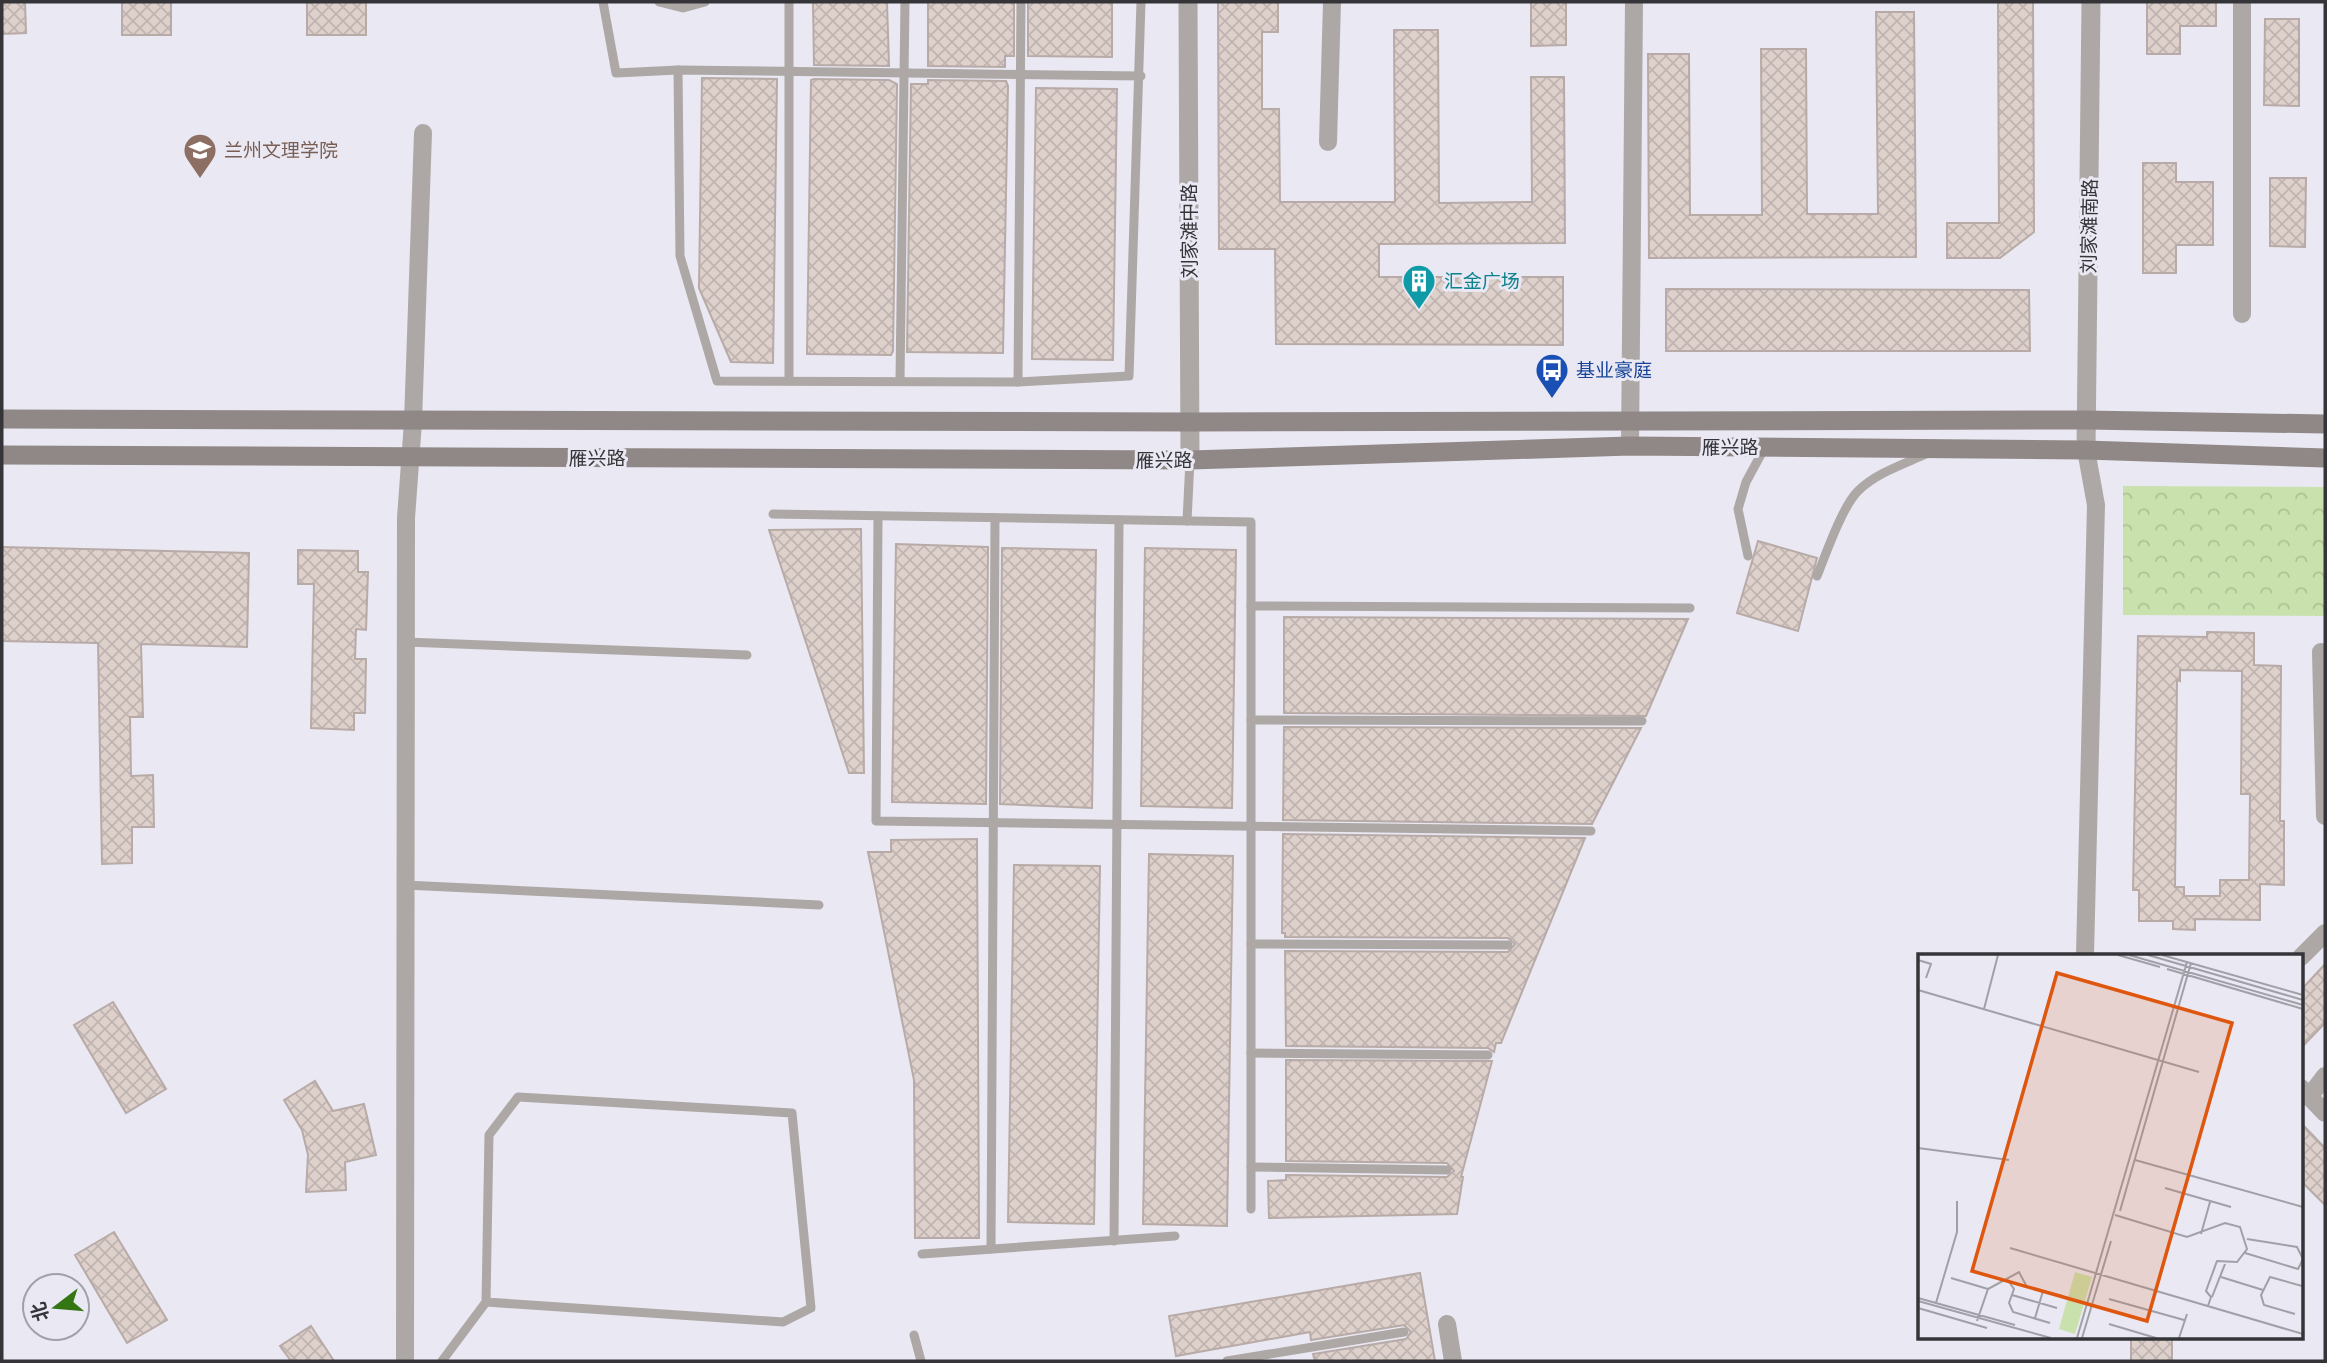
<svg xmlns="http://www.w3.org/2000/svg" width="2327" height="1363" font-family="'IBM Plex Serif','Noto Sans SC',serif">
	<defs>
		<pattern id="park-crowns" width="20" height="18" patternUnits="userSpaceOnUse" patternTransform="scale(1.75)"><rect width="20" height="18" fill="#c9e1ac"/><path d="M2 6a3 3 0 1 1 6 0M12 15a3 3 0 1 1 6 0" fill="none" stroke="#adc295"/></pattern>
		<pattern id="building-cross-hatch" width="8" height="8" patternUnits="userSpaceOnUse" patternTransform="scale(1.75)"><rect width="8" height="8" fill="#ded1cc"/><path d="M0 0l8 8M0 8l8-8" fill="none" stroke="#bfb4b0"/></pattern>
	</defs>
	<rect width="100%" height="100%" fill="#e9e8f3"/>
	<polygon fill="url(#park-crowns)" points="2123,486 2325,487 2325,616 2123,615"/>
	<g fill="url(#building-cross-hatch)" stroke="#b8aba7" stroke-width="2" fill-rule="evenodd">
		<polygon points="2,2 25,2 26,33 2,34"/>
		<rect x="122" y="2" width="49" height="33"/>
		<rect x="307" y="2" width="59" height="33"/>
		<polygon points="813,2 887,2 889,66 814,65"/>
		<polygon points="928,2 1014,2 1014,56 1005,56 1005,67 928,66"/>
		<polygon points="1028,2 1112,2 1112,57 1028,56"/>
		<polygon points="1218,2 1278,2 1278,32 1262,32 1262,109 1279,109 1280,202 1395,202 1394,30 1438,30 1439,203 1532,202 1531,77 1564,77 1565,243 1379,244 1379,277 1563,277 1563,345 1276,344 1275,249 1219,249"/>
		<polygon points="1531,2 1566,2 1566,45 1531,46"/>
		<polygon points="1998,2 2033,2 2034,232 2000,258 1947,258 1947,223 1999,223"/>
		<polygon points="2147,2 2216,2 2216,26 2180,26 2180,54 2147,54"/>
		<polygon points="1876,12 1914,12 1916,257 1649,258 1648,54 1689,54 1690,215 1762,215 1761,49 1806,49 1807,214 1878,214"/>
		<polygon points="2265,19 2299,19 2299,106 2264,105"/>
		<polygon points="702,78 777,79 773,363 731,362 699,288"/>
		<polygon points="814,79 889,80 897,84 893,351 891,355 807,354 811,80"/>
		<polygon points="928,80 1006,81 1008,86 1003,353 907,352 911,84 928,84"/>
		<polygon points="1036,88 1117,89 1113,360 1032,359"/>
		<polygon points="2143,163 2176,163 2176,182 2213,182 2213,245 2176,245 2176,273 2143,273"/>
		<polygon points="2270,178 2306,178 2305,247 2270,246"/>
		<polygon points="1666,289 2029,290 2030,351 1666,351"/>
		<polygon points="861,529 864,773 849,773 769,530"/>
		<polygon points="1758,541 1817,558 1798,631 1737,613"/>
		<polygon points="896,544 988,547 986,804 892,802"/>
		<polygon points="2,547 249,553 247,647 141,644 143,717 130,717 131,776 153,775 154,827 132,827 132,863 102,864 98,643 2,641"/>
		<polygon points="1002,548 1096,550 1092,808 1000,804"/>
		<polygon points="1145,548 1236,550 1232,808 1141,806"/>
		<polygon points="298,550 358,551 358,572 368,572 366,630 356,629 355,659 366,659 365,713 354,713 354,730 311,728 314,584 298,584"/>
		<polygon points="1284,617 1688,619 1646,716 1284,713"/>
		<path d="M2207,632L2254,633V665L2281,666L2280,821H2284V885L2260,884V920L2195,919V930L2173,929V921H2139V890H2133L2138,636L2207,637ZM2180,670L2242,671L2241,794H2250L2249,880H2220V896H2184V887H2175L2177,680L2180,681Z"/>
		<polygon points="1284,727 1641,728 1592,824 1283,820"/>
		<polygon points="1283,834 1585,838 1501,1043 1496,1043 1494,1052 1488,1048 1286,1046 1285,951 1508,952 1515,944 1508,938 1285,937 1285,933 1282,933"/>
		<polygon points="977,839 979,1238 915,1238 914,1080 868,852 891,852 891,840"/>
		<polygon points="1149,854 1233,856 1227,1226 1143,1224"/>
		<polygon points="1014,865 1100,866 1094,1224 1008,1222"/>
		<polygon points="2325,964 2325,1023 2301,1048 2301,990"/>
		<polygon points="113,1002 166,1089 126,1113 74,1025"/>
		<polygon points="1286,1060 1492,1061 1461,1177 1463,1177 1457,1214 1269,1218 1268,1181 1286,1180 1286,1175 1447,1177 1454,1171 1447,1163 1286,1161"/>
		<polygon points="315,1081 333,1111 364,1104 376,1155 345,1162 346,1190 306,1192 308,1155 302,1130 284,1100"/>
		<polygon points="2301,1123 2325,1148 2325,1205 2301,1181"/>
		<polygon points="114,1232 167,1320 127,1343 75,1255"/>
		<polygon points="1420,1273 1435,1361 1315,1361 1313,1354 1406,1339 1411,1332 1404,1325 1311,1340 1310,1332 1176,1356 1169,1316"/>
		<polygon points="311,1326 334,1361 291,1361 280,1346"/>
		<rect x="2131" y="1337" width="41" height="24"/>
	</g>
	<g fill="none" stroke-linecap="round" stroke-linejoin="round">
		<g stroke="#ada8a6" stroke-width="9">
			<polyline points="603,2 616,73 678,70"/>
			<polyline points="659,2 683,8 705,2"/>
			<polyline points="789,2 789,379"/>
			<polyline points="1141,2 1129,376 1018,382 717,381 680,256 678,70 1141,76"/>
			<polyline points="900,380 905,2"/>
			<polyline points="1018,382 1021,2"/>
			<polyline points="773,514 1251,522 1251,1209"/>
			<polyline points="878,516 876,821 1591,831"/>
			<polyline points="1187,521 1190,460"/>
			<polyline points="1748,556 1738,509 1746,482 1765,447"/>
			<path d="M1817,576C1826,554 1842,507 1858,491C1876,473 1904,464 1926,454"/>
			<polyline points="1251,606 1690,608"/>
			<polyline points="406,642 747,655"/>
			<polyline points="1251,720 1642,721"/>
			<polyline points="405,885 819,905"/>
			<polyline points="1251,944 1508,945"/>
			<polyline points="1251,1053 1488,1055"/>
			<polyline points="1251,1167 1447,1170"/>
			<polyline points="1114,1241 1119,520"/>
			<polyline points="991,1249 995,518"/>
			<polyline points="922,1254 1175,1236"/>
			<polyline points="914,1335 921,1361"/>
			<polyline points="442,1361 486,1302 489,1135 518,1097 792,1113 811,1308 783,1322 486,1302"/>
			<polyline points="1227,1361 1404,1332"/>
		</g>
		<g stroke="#ada8a6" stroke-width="18">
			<polyline points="1328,142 1332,2"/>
			<polyline points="2242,314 2242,2"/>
			<polyline points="1630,446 1634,2"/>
			<polyline points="2321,652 2325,816"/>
			<polyline points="2085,955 2096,505 2086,450"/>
			<polyline points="2301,957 2325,933"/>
			<polyline points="2301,1088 2325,1113"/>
			<polyline points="2309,1097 2325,1076"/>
			<polyline points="1447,1324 1453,1361"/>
			<polyline points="405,1361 406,518 413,422 423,133"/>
		</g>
		<g stroke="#ada8a6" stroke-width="19">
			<polyline points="1188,2 1190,460"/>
			<polyline points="2086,450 2091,2"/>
		</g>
		<g stroke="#908886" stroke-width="19">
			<polyline points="2,419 1190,422 2087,420 2325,424"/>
			<polyline points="2,455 1190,460 1630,446 2086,450 2325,458"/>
		</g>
	</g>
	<defs>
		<symbol id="university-pin" viewBox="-11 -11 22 30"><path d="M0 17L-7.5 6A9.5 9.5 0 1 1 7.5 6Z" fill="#8d6e63" stroke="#e9e8f3"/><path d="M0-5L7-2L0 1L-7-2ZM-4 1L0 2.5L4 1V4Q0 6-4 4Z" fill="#fff"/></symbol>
		<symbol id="building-pin" viewBox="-11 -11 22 30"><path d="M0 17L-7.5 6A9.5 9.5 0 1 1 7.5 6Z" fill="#0f9aa8" stroke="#e9e8f3"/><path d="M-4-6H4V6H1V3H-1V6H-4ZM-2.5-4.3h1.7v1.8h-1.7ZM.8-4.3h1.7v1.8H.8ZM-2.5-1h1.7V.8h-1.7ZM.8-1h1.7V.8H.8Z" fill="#fff"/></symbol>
		<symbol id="bus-pin" viewBox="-11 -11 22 30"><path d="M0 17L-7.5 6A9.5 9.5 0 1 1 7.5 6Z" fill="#1a4fb4" stroke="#e9e8f3"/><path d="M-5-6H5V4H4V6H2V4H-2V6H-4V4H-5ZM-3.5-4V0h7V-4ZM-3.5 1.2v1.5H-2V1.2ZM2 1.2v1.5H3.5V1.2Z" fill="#fff"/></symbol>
	</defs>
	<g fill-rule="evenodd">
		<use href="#university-pin" x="181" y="131" width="38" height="52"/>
		<use href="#building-pin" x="1400" y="262" width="38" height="52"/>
		<use href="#bus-pin" x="1533" y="351" width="38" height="52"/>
	</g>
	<g text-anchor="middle" stroke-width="6" stroke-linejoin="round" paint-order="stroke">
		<g font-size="19" fill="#785e54" stroke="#e9e8f3" text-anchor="start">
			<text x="224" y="157">兰州文理学院</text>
		</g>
		<g font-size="19" fill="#353539" stroke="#e9e8f3">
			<text transform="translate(2089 226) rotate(-89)" y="7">刘家滩南路</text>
			<text transform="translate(1189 231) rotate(-90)" y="7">刘家滩中路</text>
			<text x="1730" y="454">雁兴路</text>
			<text x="597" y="465">雁兴路</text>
			<text x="1164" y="467">雁兴路</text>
		</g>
		<g font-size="19" fill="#0d838f" stroke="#e9e8f3" text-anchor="start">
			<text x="1444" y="288">汇金广场</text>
		</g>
		<g font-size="19" fill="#164399" stroke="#e9e8f3" text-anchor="start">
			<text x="1576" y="377">基业豪庭</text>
		</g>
	</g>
	<g transform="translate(1918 954)">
		<rect width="385" height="385" fill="#e9e8f3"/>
		<path d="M157,318L174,323L157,380L141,375Z" fill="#c9e1ac"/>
		<path fill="none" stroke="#a1a0a9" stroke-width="2" d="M200,1L242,13M211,1L385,51M230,1L385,46M244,1L385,41M0,6L13,10L8,24M249,15L385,55M0,36L281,118M66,55L80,1M0,194L91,206M217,206L385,253M247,234L313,253M202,257L273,9M197,261L269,283L307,269L322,273L329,295L319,308L299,307L288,337L293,343L290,352M283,280L292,248M92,294L385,380M327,299L380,315L385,305L379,293L329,285M303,323L345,336M33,324L70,335M89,325L96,335L91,349L95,358L132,369M94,341L139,354M294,343L307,310M0,344L97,371M191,345L266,366M0,347L133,384M18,349L39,278V247M0,354L69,374M377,360L346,351L343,341L352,323L384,332M117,364L125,337M59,367L70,335L101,318L109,333L145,342M191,370L238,384M159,384L269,8M164,384L193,287M261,384L269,360"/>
		<path fill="#df570e" fill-opacity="0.15" stroke="#df570e" stroke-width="3.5" d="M139,19L314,69L229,367L54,317Z"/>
		<rect width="385" height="385" fill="none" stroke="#353539" stroke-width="3.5"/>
	</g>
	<rect width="2327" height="1363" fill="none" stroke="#353539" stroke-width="7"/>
	<g transform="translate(56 1307) rotate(254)"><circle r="33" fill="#e9e8f3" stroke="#a1a0a9" stroke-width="2"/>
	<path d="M0-5L12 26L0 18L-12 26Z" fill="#347613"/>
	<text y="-10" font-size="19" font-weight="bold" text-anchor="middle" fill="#353539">北</text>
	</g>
</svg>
